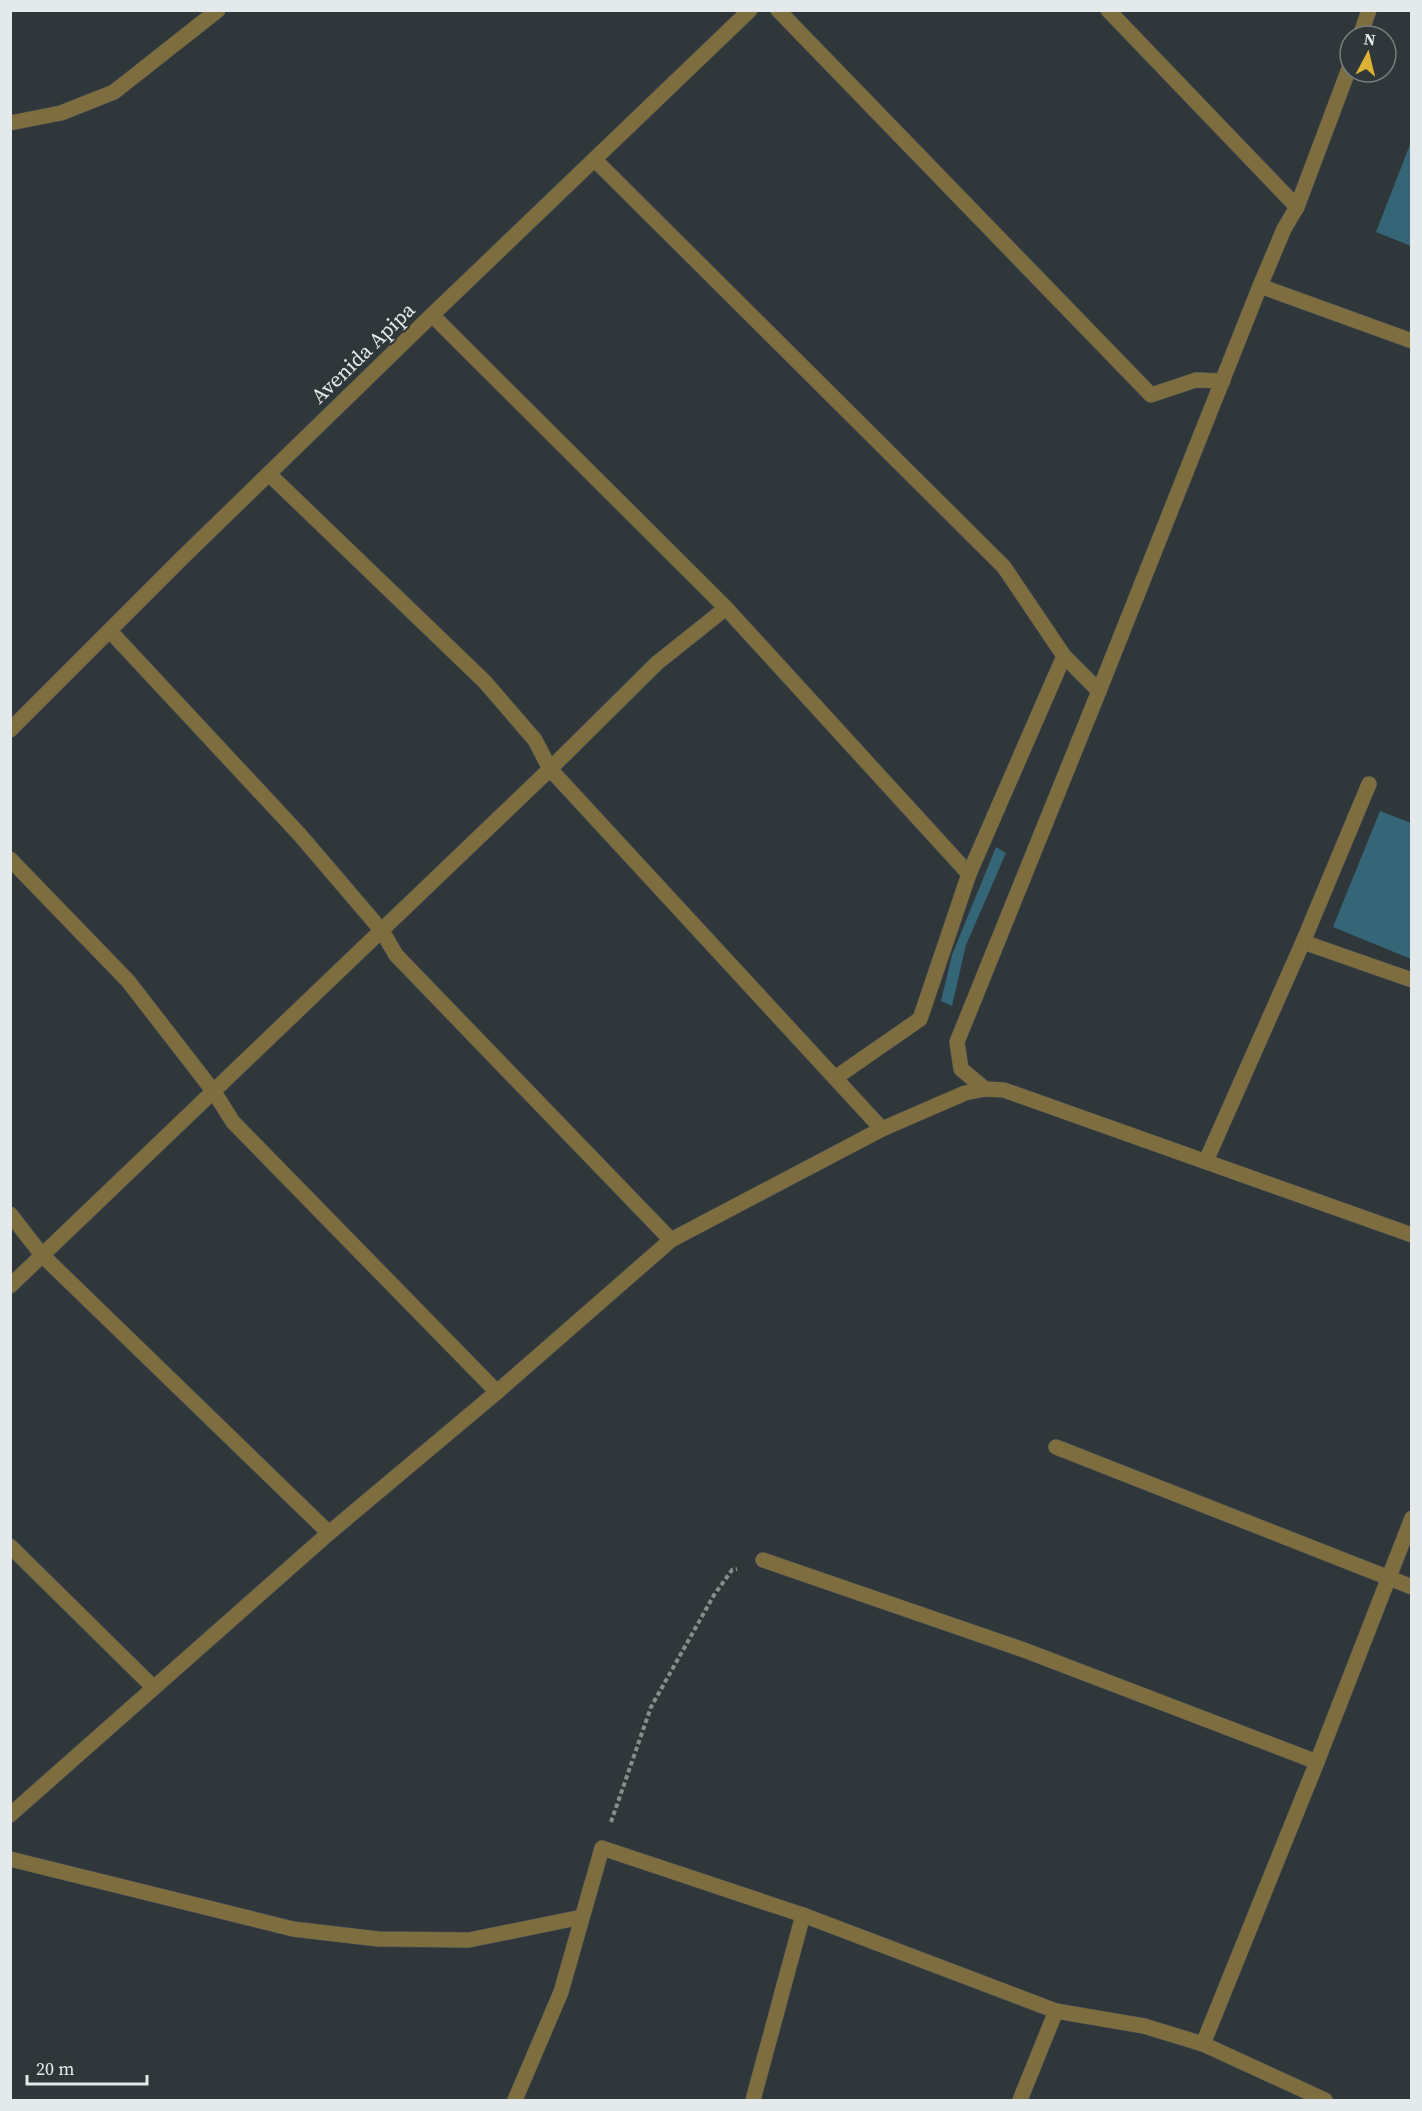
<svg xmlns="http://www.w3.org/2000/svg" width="1422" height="2111" font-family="'Source Serif 4',serif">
	<rect width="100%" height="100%" fill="#2f373a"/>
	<g fill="#346677">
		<polygon points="1411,142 1411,246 1376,232"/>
		<polygon points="1380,811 1411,823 1411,959 1333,927"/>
		<polygon points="996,847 1006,853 966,945 952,1006 941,1001 952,955"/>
	</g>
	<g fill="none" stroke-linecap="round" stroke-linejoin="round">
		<defs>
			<g id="minor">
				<polyline points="778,10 1151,395 1196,380 1223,381"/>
				<polyline points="1108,10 1297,207"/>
				<polyline points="1360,36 1369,10"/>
				<polyline points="10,123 61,113 114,92 218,10"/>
				<polyline points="595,160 1004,567 1064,656 1099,691"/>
				<polyline points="1260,286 1412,341"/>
				<polyline points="432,315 726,608 969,874"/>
				<polyline points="269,474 485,682 535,740 550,769 657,663 726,608"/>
				<polyline points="110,631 300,835 382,931 396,955 671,1240"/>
				<polyline points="10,859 128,981 214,1092 233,1122 497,1392"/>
				<polyline points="1303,942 1412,980"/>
				<polyline points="835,1078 920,1019 969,874 1064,656"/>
				<polyline points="985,1089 961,1069 957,1042 1099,691 1260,286 1284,229 1297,207 1350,66"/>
				<polyline points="1206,1161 1303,942 1369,784"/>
				<polyline points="10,1214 42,1255 329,1533"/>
				<polyline points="10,1286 550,769 882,1129"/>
				<polyline points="1056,1447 1412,1587"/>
				<polyline points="10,1546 153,1687"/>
				<polyline points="763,1560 1024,1650 1317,1762"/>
				<polyline points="10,1815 329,1533 497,1392 671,1240 882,1129 965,1093 985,1089 1004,1090 1412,1235"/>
				<polyline points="10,1859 293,1929 378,1939 469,1940 582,1917"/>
				<polyline points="1203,2044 1317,1762 1412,1518"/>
				<polyline points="515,2100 561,1992 602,1848 803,1915 1056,2011 1144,2026 1203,2044 1325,2100"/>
				<polyline points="753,2100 803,1915"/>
				<polyline points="1020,2100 1056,2011"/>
			</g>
			<polyline id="tertiary" points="10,730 182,558 432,315 750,10"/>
		</defs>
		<use href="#minor" stroke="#4c5356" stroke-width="16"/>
		<use href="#tertiary" stroke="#4c5356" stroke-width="16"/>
		<polyline stroke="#868d8f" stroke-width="4" stroke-dasharray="4.5 3" stroke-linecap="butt" points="611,1822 651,1707 714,1595 732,1570 737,1569"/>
		<use href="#minor" stroke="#7e6d3f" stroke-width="15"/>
		<use href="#tertiary" stroke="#7e6d3f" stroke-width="15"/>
	</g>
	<g text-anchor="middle" stroke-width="4.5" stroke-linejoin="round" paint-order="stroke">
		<g font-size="21" fill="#e4e9eb" stroke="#2f373a">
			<text transform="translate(363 353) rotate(-44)" y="7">Avenida Apipa</text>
		</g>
	</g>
	<rect width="1422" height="2111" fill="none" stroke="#e4e9eb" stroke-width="24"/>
	<g transform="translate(1368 54) rotate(7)"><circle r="28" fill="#2f373a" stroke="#777e81" stroke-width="1.5"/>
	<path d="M0-4.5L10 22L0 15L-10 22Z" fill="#dbb233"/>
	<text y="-9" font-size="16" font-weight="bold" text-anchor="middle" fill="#e4e9eb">N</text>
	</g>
	<path d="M27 2075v9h120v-9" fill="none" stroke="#e4e9eb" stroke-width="3"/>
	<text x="36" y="2075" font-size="18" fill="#e4e9eb" stroke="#2f373a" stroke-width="4.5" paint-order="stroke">20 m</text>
</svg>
